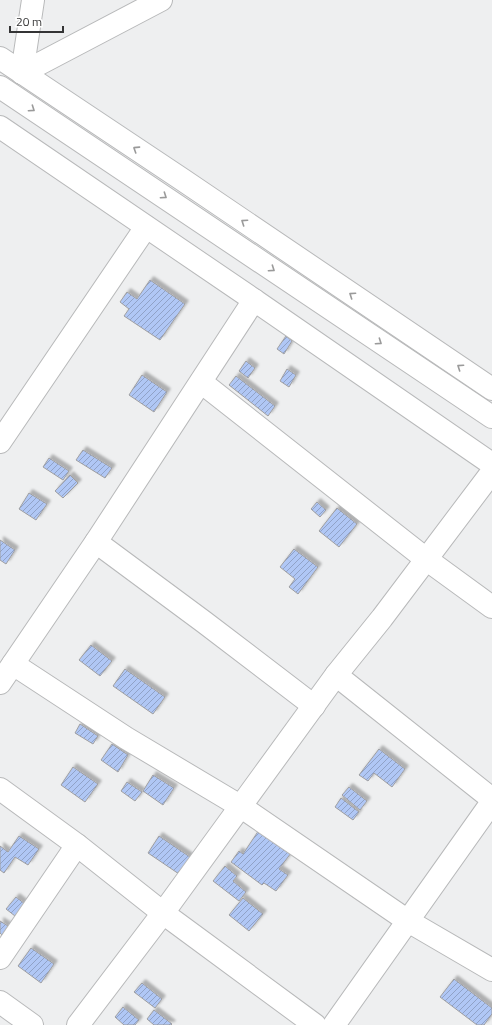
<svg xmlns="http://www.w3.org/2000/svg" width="492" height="1025" font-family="'Titillium Web',sans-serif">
	<defs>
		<pattern id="building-hatch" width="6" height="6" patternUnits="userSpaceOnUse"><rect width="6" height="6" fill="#b0c7f5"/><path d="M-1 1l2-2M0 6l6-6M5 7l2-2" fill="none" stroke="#90a2c7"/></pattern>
		<filter id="shadow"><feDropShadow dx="3.5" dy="-3.5" stdDeviation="1" flood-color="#0004"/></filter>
	</defs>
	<rect width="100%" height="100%" fill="#eeeff0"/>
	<g fill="url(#building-hatch)" stroke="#9f9fa1" filter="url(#shadow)">
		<polygon points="150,280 185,304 160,340 124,316 129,309 120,302 127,292 137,299"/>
		<polygon points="286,336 292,341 284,354 277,349"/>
		<polygon points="246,361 255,368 248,378 239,371"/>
		<polygon points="287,369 296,375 289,387 280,381"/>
		<polygon points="142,375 167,392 154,412 129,395"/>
		<polygon points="236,376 275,406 268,416 229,385"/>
		<polygon points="83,450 112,468 105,478 76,460"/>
		<polygon points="49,458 69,471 63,480 43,467"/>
		<polygon points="70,475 78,483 63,498 55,491"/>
		<polygon points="29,493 47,504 36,520 19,509"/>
		<polygon points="317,502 326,510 320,517 311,509"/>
		<polygon points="337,508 357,524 339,547 319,531"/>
		<polygon points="0,540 15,550 6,564 0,560"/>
		<polygon points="294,549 318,567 298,594 289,587 295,579 280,567"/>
		<polygon points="91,645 112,661 100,676 79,660"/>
		<polygon points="125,669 165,697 153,714 113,686"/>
		<polygon points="80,724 98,736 93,744 75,733"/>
		<polygon points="112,744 128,755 118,772 101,760"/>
		<polygon points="379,749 405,769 392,787 374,773 368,781 359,775"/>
		<polygon points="73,767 98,784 85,802 61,785"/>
		<polygon points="153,775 174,788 163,805 143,791"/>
		<polygon points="127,782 142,792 135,801 121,791"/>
		<polygon points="349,787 367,801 360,810 342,795"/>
		<polygon points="341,798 359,812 353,820 335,807"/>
		<polygon points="259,830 291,853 279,869 288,875 276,891 264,883 262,885 231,862 239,851 243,854"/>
		<polygon points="19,836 39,849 28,865 15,857 4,873 0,870 0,846 8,852"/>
		<polygon points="159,836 190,857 179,874 148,853"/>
		<polygon points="225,866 237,876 233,881 246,892 239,901 213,881"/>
		<polygon points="16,897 25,904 15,916 6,909"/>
		<polygon points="243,898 263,914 249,931 229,915"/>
		<polygon points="0,921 8,926 2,935 0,933"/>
		<polygon points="31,948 54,964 41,983 18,966"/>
		<polygon points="454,979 492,1008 492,1014 484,1025 477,1025 440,997"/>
		<polygon points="142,983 162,999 155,1008 134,992"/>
		<polygon points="123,1007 139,1020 135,1025 124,1025 115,1017"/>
		<polygon points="154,1010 172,1024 171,1025 154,1025 147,1019"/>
	</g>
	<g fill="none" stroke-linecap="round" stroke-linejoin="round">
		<defs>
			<g id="minor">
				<polyline points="22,73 161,0"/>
				<polyline points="22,73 33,0"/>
				<polyline points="0,127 254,300 492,464"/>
				<polyline points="201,382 426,559 492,607"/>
				<polyline points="0,442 146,227"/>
				<polyline points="96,542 204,622 314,706"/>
				<polyline points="13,664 126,738 240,806 408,921 492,970"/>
				<polyline points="336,675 492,799"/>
				<polyline points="0,683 96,542 254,300"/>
				<polyline points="0,789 77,845 163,913 315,1025"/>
				<polyline points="0,958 77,845"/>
				<polyline points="0,1002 32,1025"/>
				<polyline points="78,1025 163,913 336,675 382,618 492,472"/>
				<polyline points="334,1025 492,802"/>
			</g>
			<g id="highway">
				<polyline points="0,58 183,180 492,389"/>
				<polyline points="0,87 492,417"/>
			</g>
		</defs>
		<use href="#minor" stroke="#b8b9ba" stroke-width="24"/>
		<use href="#highway" stroke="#b8b9ba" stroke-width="24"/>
		<use href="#minor" stroke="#fff" stroke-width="22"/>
		<use href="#highway" stroke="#fff" stroke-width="22"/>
	</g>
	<defs><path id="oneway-chevron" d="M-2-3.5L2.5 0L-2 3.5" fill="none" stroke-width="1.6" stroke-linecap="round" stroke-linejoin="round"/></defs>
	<g stroke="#9a9a9a">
		<use href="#oneway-chevron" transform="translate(32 109) rotate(34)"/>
		<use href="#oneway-chevron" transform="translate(136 149) rotate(-147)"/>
		<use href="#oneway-chevron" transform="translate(164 196) rotate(34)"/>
		<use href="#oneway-chevron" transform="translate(244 222) rotate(-146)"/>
		<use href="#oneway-chevron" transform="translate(272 269) rotate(34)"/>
		<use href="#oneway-chevron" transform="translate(352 295) rotate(-146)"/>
		<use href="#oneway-chevron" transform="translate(379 342) rotate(34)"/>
		<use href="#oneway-chevron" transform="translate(460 367) rotate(-146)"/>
	</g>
	<path d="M10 26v6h53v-6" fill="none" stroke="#343435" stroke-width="2"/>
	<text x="16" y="26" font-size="12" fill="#343435" stroke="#ffffff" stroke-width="3" paint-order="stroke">20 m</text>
</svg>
